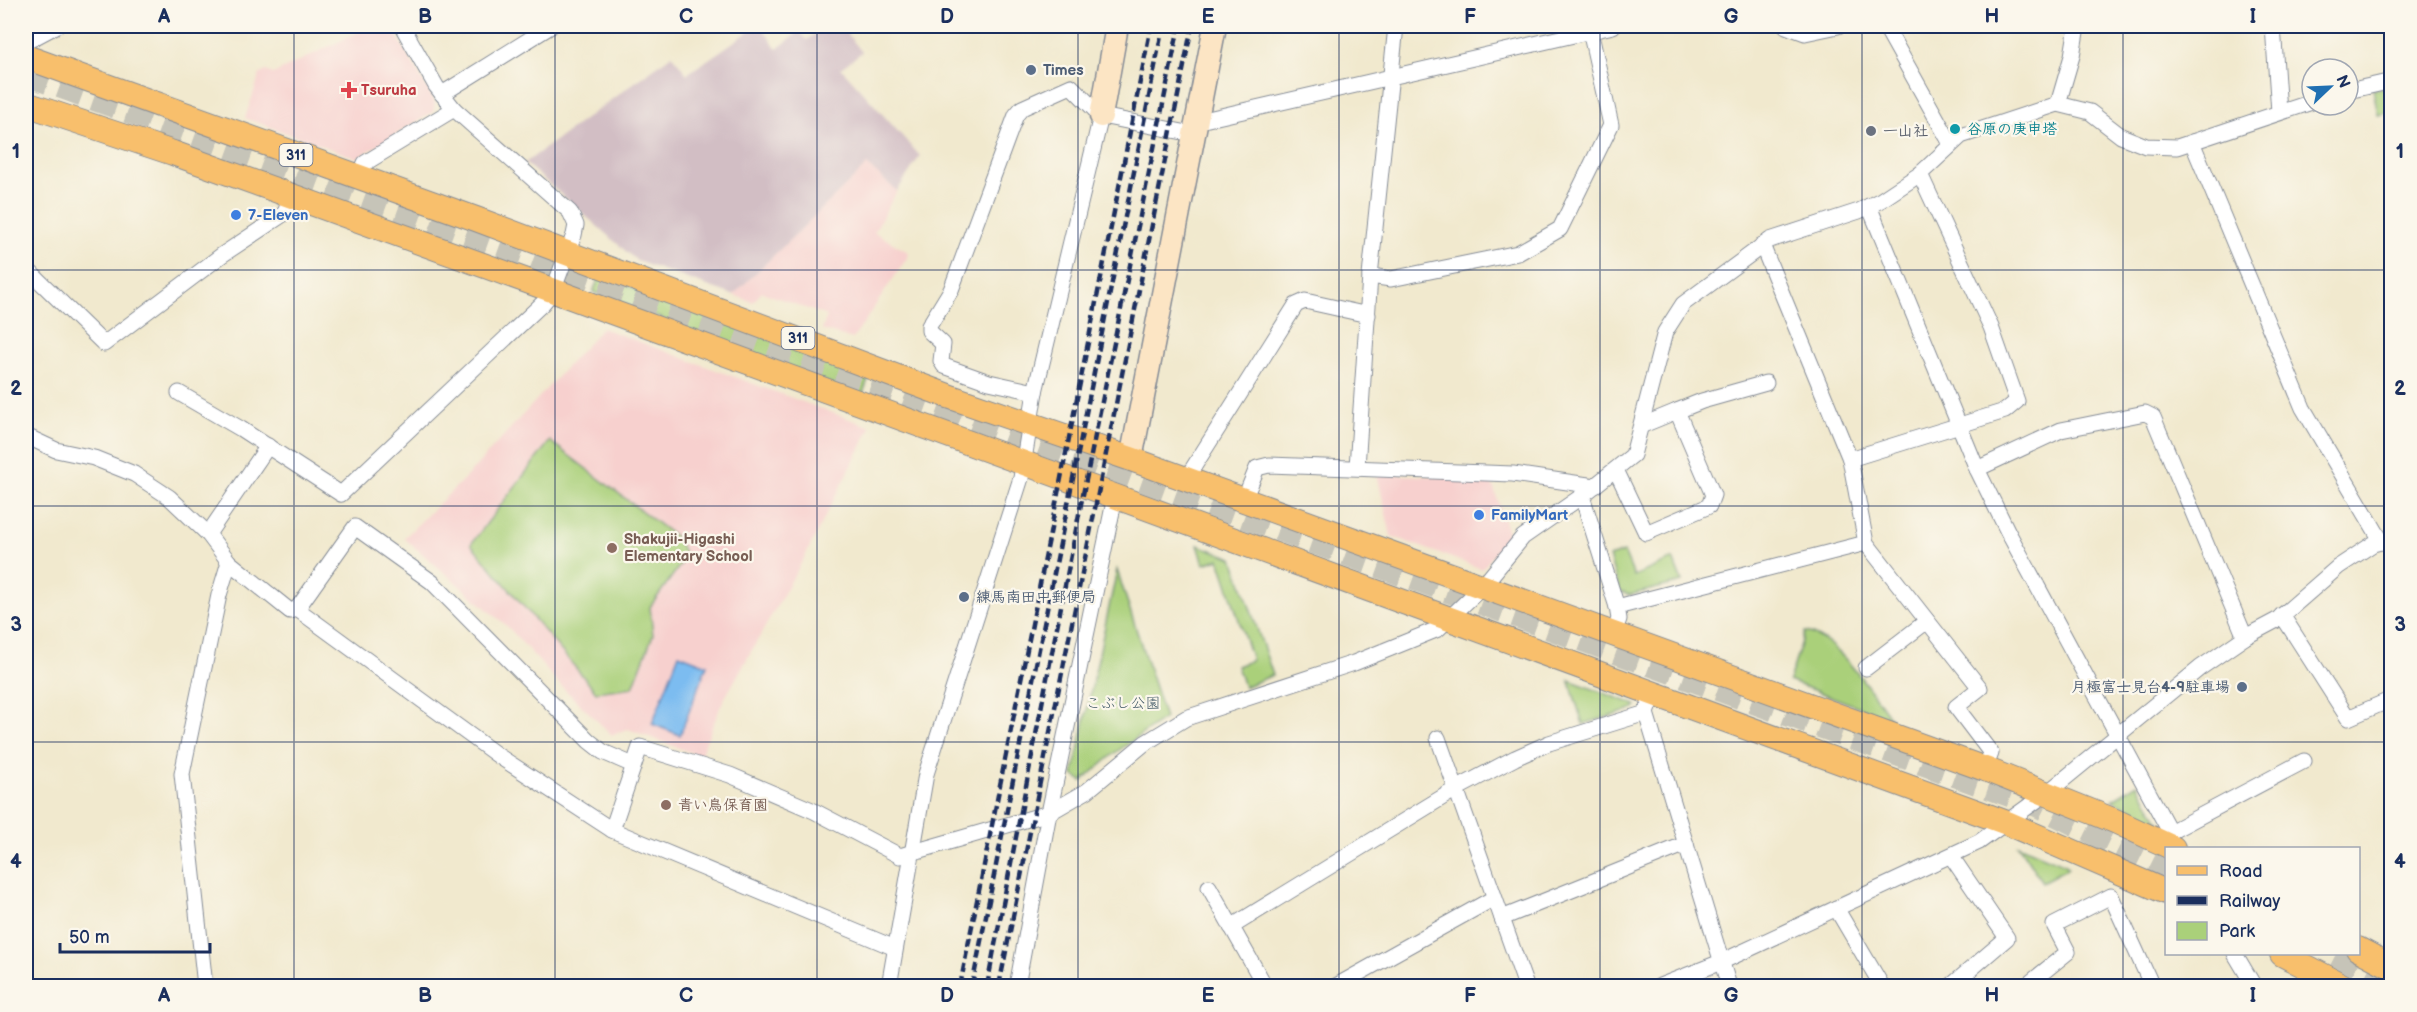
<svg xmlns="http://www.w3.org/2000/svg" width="2417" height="1012" font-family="'Balsamiq Sans','Klee One',sans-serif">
	<rect width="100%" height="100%" fill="#fbf7ec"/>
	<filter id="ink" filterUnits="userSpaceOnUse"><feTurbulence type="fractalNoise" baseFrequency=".0167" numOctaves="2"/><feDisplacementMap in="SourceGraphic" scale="12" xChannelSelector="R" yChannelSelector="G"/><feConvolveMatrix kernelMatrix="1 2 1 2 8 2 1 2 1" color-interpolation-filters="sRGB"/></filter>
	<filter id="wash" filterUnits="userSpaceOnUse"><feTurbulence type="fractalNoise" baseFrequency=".008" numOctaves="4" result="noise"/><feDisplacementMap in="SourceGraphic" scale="24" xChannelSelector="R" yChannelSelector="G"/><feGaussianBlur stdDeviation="1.35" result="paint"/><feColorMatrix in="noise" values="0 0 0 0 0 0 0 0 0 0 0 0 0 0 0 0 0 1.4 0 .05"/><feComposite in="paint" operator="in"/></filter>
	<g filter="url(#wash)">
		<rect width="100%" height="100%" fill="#f1e9ce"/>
		<g fill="#f7d0ce">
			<polygon points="371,26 391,26 435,102 433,112 357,158 245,118 260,74 266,71 273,74"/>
			<polygon points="867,165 897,191 874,232 908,252 907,258 853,339 822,330 827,316 762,292 753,302 733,295"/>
			<polygon points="602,328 871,427 804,558 722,703 700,756 628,729 612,735 561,686 509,628 404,538 467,476"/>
			<polygon points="1377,474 1491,479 1509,536 1482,569 1391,536"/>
		</g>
		<polygon fill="#d2bec4" points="757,26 761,26 777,49 799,32 807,40 826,26 841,26 862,52 841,68 920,156 897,191 867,165 733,295 637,261 525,163 672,55 687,74"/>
		<g fill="#aad07a" stroke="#62806c" stroke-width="1.5">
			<polygon points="2391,88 2391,112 2378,115 2373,89"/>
			<polygon points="600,275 869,377 862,396 593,292"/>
			<polygon points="550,441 677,538 686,557 650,607 653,635 633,687 596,692 471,544"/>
			<polygon points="1198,545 1233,558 1273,675 1244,687 1237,666 1252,660 1219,559 1204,564"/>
			<polygon points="1624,552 1634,576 1673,559 1682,582 1630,595 1620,592 1609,557"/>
			<polygon points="1117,570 1165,718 1115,753 1082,781 1073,775"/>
			<path d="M1805,632C1837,637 1873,694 1891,719L1789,681Z"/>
			<polygon points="1569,680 1636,705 1635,709 1583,724"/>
			<polygon points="2137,784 2160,822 2112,800"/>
			<polygon points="2018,845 2066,865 2068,868 2042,882"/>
		</g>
		<polygon fill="#7bbcf0" stroke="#4b76a7" stroke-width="1.5" points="679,654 707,665 680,735 652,724"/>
	</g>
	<g filter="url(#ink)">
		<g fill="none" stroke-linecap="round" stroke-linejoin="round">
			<g stroke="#c6c4b8" stroke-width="24" stroke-dasharray="24 12" stroke-linecap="butt">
				<polyline points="26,74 2037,805 2166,869"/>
				<polyline points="2336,954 2392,983"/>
			</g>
			<defs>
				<g id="street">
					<polyline points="1786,26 1805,33 1838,26"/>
					<polyline points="1885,26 1951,144"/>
					<polyline points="2273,26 2279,112"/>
					<polyline points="26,42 56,26"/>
					<polyline points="2348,91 2392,81"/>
					<polyline points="442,94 551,26"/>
					<polyline points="2058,104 2072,56 2077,26"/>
					<polyline points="1195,122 1613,26"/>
					<polyline points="2192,142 2303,408 2382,542"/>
					<polyline points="359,178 365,163 454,109"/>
					<polyline points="1869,206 1977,469 2008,532 2170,832 2304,761"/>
					<polyline points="1762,245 1850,459 1866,543 1980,688 1956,707 1991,753 1985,769"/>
					<polyline points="26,268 104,344 222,255 285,213 291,196"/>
					<polyline points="1370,276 1391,279 1518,253 1560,229 1611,125 1589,26"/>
					<polyline points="1035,392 989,382 944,366 941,361 943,344 929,331 929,326 951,290 1016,115 1022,108 1071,86 1101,116 1193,134"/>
					<polyline points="179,393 241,429 341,494 543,303 553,291 574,235 576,225 570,212 454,109 436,86 402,26"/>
					<polyline points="1677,411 1702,401 1766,383"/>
					<polyline points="26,436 56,450 94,458 134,474 169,497 208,534 229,562 290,611 297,609 497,755 612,830 895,948"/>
					<polyline points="1850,459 2005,411 2017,401 1991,327 1920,174"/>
					<polyline points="1357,467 1370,276 1396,26"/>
					<polyline points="1977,469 2061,430 2145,413 2153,417 2245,637"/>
					<polyline points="1616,470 1646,533 1709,506 1713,495 1677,411 1643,425"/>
					<polyline points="1186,479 1296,305 1305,301 1368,315"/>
					<polyline points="1582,496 1617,607 1619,619 1613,635"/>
					<polyline points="1244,500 1257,468 1269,465 1513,474 1595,486"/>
					<polyline points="208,534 268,446"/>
					<polyline points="1617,607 1866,543"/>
					<polyline points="297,609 355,527 432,582 589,741 603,752 633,765"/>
					<polyline points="2282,615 2348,718 2392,699"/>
					<polyline points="1866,668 1927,621"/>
					<polyline points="1649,705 1646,713 1729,986"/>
					<polyline points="1438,738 1526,986"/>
					<polyline points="612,830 640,747 730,775 814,811 900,856 1049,813 1087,791 1145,743 1186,718 1354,663 1438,629 1482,587 1523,537 1582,496 1633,455 1665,332 1683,304 1770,240 1859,211 1881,200 1920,174 1961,136 2058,104 2090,112 2121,136 2146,146 2177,147 2312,102"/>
					<polyline points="1951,856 2007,938 1951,986"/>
					<polyline points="1209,887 1265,986"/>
					<polyline points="1836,908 1882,986"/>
					<polyline points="1502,918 1686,844"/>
					<polyline points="1231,927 1456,789 1515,758 1549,743 1646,713"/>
					<polyline points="2235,954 2254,986"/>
					<polyline points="205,986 182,774 219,595 229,562"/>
					<polyline points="889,986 926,774 1021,478 1035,392 1101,116"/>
					<polyline points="1017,986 1049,813 1115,497"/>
					<polyline points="1336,986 1494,898"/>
					<polyline points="1660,986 1721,962 1979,842 2047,793 2200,668 2245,637 2277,620 2338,567 2373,544 2392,539"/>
					<polyline points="2026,986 2068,952 2054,925 2111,896 2152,986"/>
				</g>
				<g id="secondary">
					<polyline points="1101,116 1117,26"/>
					<polyline points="1131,459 1215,26"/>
				</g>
				<g id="primary">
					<polyline points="26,57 476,219 948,396 1131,459 1985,769 2115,821 2173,848"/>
					<polyline points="26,104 173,153 527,281 2007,823 2166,892"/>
					<polyline points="2358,949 2392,967"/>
					<polyline points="2282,954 2343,986"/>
				</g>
			</defs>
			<use href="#street" stroke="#868c96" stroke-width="17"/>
			<use href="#secondary" stroke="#868c96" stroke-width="25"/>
			<use href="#primary" stroke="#868c96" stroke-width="26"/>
			<use href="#street" stroke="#fff" stroke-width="15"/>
			<use href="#secondary" stroke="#fce5c4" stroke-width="22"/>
			<use href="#primary" stroke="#f8bf6c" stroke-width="24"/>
			<g stroke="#1b2f5e" stroke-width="4.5" stroke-dasharray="9 4.5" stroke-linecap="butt">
				<polyline points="960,986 1151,26"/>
				<polyline points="972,986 1163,26"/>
				<polyline points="987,986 1080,509 1179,26"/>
				<polyline points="999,986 1192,26"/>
			</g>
		</g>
	</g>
	<path fill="none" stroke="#1b2f5e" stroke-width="1.5" stroke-opacity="0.55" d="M294,26V986M555,26V986M817,26V986M1078,26V986M1339,26V986M1600,26V986M1862,26V986M2123,26V986M26,270H2392M26,506H2392M26,742H2392"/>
	<g fill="#5c6f8a" stroke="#fbf7ec" stroke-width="2">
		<circle cx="1031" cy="70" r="6"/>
		<circle cx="964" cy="597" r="6"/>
		<circle cx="2242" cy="687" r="6"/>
	</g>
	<path fill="#e0444e" stroke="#fbf7ec" stroke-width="2" d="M346 81h6v6h6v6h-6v6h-6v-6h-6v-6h6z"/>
	<circle fill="#0f9aa8" stroke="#fbf7ec" stroke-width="2" cx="1955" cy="129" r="6"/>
	<circle fill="#6b7280" stroke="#fbf7ec" stroke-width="2" cx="1871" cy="131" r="6"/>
	<g fill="#3f7fe0" stroke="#fbf7ec" stroke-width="2">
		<circle cx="236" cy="215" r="6"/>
		<circle cx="1479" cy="515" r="6"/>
	</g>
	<g fill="#8d6e63" stroke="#fbf7ec" stroke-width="2">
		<circle cx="612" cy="548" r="6"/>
		<circle cx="666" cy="805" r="6"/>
	</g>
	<g text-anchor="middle" stroke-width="4.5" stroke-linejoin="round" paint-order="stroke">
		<g fill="#fbf7ec" stroke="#5e6b89" stroke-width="1.5">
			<rect x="279.5" y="144" width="33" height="22" rx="4.5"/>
			<rect x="781.5" y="327" width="33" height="22" rx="4.5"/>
		</g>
		<g font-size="14" font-weight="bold" fill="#1b2f5e">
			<text x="296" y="160">311</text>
			<text x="798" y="343">311</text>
		</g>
		<g font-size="15" font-weight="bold" fill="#4e5e75" stroke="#fbf7ec" text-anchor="start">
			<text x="1043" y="75">Times</text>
			<text x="976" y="602">練馬南田中郵便局</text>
			<text x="2230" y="692" text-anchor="end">月極富士見台4-9駐車場</text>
		</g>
		<g font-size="15" font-weight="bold" fill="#be3a42" stroke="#fbf7ec" text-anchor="start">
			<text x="361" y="95">Tsuruha</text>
		</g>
		<g font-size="15" font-weight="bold" fill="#0d838f" stroke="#fbf7ec" text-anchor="start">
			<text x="1967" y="134">谷原の庚申塔</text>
		</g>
		<g font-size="15" font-weight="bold" fill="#5b616d" stroke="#fbf7ec" text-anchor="start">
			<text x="1883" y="136">一山社</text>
		</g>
		<g font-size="15" font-weight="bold" fill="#366cbe" stroke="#fbf7ec" text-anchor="start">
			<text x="248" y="220">7-Eleven</text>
			<text x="1491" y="520">FamilyMart</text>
		</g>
		<g font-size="15" font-weight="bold" fill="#785e54" stroke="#fbf7ec" text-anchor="start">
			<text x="624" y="544">Shakujii-Higashi<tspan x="624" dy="17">Elementary School</tspan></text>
			<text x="678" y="810">青い鳥保育園</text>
		</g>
		<g font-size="15" fill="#3f5765" stroke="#fbf7ec">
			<text x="1123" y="708">こぶし公園</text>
		</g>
	</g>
	<rect width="2417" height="1012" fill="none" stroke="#fbf7ec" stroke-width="66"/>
	<rect x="2165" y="847" width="195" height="108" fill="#fbf7ec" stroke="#a1a7b3" stroke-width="1.5"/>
	<rect x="2177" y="866" width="30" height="9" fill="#f8bf6c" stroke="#a1a7b3" stroke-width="1.5"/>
	<text x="2219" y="877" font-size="18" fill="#1b2f5e">Road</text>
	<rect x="2177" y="896" width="30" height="9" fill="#1b2f5e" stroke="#a1a7b3" stroke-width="1.5"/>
	<text x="2219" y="907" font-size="18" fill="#1b2f5e">Railway</text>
	<rect x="2177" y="922" width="30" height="18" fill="#aad07a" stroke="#a1a7b3" stroke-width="1.5"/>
	<text x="2219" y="937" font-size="18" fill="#1b2f5e">Park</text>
	<g transform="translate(2330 87) rotate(67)"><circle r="28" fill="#fbf7ec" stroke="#a1a7b3" stroke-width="1.5"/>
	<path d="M0-4.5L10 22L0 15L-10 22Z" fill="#1f6fb2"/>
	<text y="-9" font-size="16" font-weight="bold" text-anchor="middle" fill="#1b2f5e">N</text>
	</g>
	<path d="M60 943v9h150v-9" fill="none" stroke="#1b2f5e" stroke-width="3"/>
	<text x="69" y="943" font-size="18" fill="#1b2f5e" stroke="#fbf7ec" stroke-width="4.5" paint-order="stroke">50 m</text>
	<rect x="33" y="33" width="2351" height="946" fill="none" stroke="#1b2f5e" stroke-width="2"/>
	<g font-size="20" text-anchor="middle" font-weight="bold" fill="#1b2f5e">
		<text x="164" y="23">A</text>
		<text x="425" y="23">B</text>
		<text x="686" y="23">C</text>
		<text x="947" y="23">D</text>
		<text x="1208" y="23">E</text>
		<text x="1470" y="23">F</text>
		<text x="1731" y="23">G</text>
		<text x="1992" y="23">H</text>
		<text x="2253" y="23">I</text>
		<text x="16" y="158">1</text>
		<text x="2400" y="158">1</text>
		<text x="16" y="395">2</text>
		<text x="2400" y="395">2</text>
		<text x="16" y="631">3</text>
		<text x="2400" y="631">3</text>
		<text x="16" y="868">4</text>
		<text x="2400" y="868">4</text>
		<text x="164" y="1002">A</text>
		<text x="425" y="1002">B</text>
		<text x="686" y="1002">C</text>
		<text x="947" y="1002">D</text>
		<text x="1208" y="1002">E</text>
		<text x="1470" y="1002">F</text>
		<text x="1731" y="1002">G</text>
		<text x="1992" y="1002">H</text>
		<text x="2253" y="1002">I</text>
	</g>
</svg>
